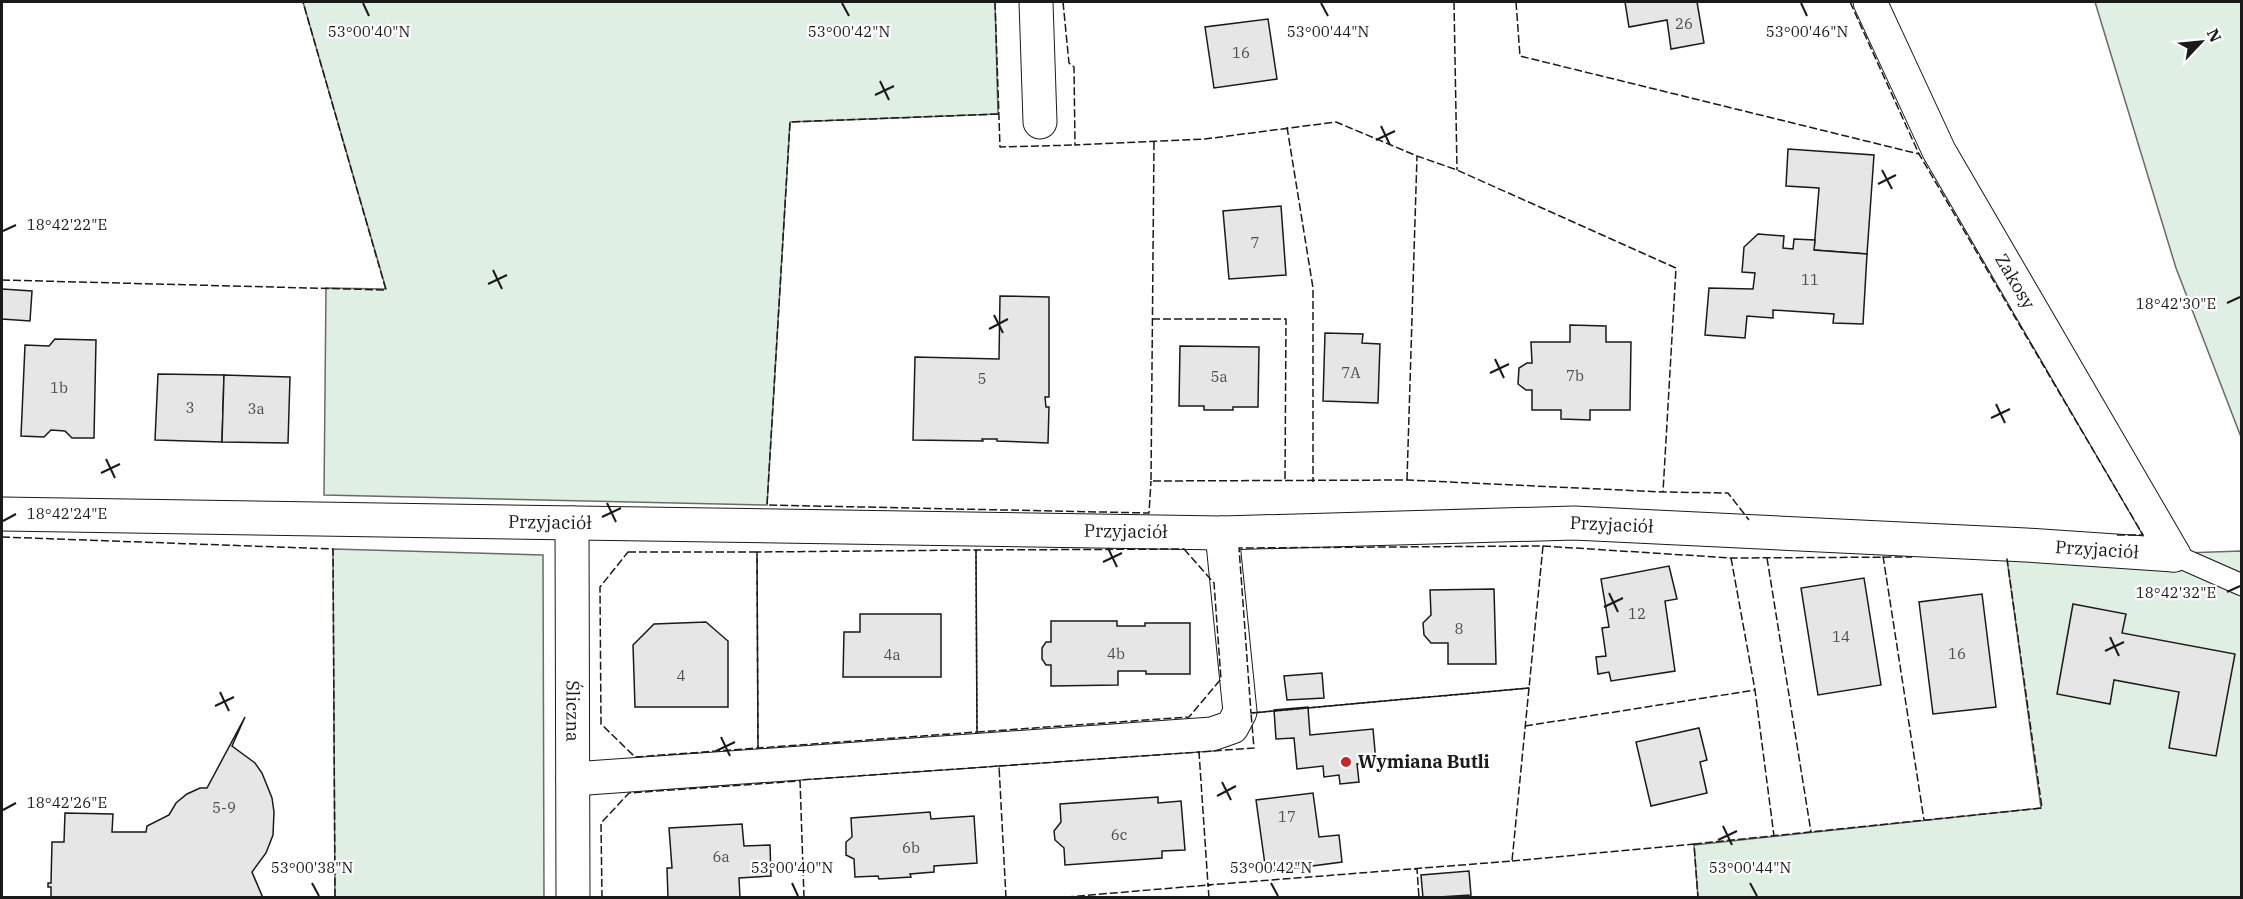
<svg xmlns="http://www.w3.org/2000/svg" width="2243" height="899" font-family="'IBM Plex Serif',serif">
	<rect width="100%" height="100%" fill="#fff"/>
	<g fill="#e0efe3" stroke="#6a6a6a" stroke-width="1.5">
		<polygon points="303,2 995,2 998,114 790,122 767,505 324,495 326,288 386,289"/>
		<polygon points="2095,2 2241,2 2241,437 2176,268"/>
		<polygon points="333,549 543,555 544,897 335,897"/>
		<polygon points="2241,551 2241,897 1698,897 1694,845 2041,808 2007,559"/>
	</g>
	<g fill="#e6e6e6" stroke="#1a1a1a" stroke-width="1.5">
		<polygon points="1625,2 1697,2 1704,43 1671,49 1667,20 1629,27"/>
		<polygon points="1268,19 1277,79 1214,88 1205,27"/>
		<polygon points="1788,149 1874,155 1867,254 1814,250 1819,188 1786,186"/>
		<polygon points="1281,206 1286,275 1229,279 1223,211"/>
		<polygon points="1758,234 1784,236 1783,248 1793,249 1794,239 1815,240 1814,250 1867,254 1863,324 1833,323 1834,314 1773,310 1773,318 1747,316 1745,338 1705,335 1709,288 1753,289 1755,273 1742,272 1744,247"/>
		<polygon points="2,289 32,291 30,321 2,319"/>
		<polygon points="1000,296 1049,297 1049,397 1045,397 1046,407 1049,407 1048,443 997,441 997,439 982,439 983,441 913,440 915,357 999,359"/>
		<polygon points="1570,325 1606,326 1606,342 1631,342 1630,410 1590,410 1590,420 1561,419 1561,410 1532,410 1532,390 1526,390 1518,384 1519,368 1527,363 1532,363 1531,342 1570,342"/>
		<polygon points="1325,333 1363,334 1362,343 1380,344 1378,403 1323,401"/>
		<polygon points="55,339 96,340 94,438 72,438 65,431 51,430 44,437 21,436 25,345 49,346"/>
		<polygon points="1180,346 1259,347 1258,407 1233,407 1233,410 1204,410 1204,406 1179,406"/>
		<polygon points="158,374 224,375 222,442 155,440"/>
		<polygon points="224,375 290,377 288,443 222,442"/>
		<polygon points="1669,566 1677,599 1665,601 1675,671 1611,681 1609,672 1598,674 1596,657 1606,656 1602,628 1609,627 1601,579"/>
		<polygon points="1864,578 1881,685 1818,695 1801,588"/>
		<polygon points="1494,589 1496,664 1448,664 1448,643 1431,643 1424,635 1423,623 1431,615 1430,590"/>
		<polygon points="1982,594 1996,707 1933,714 1919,602"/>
		<polygon points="2073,604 2126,614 2122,633 2235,654 2216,756 2169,748 2179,692 2114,680 2110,704 2057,694"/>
		<polygon points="860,614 941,614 941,677 843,677 844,632 860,632"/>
		<polygon points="1051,621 1117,621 1117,626 1145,626 1145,623 1190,623 1190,674 1146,674 1146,671 1118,671 1118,685 1051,686 1051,665 1046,665 1042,659 1042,648 1046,642 1051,642"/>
		<polygon points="706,622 728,641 728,707 635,707 633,645 654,624"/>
		<polygon points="1322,673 1324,698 1287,700 1284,676"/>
		<polygon points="1308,707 1310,735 1373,729 1376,762 1357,764 1359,782 1340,784 1339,775 1324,777 1323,766 1297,769 1294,738 1276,739 1274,710"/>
		<polygon points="245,717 232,746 255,763 262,773 272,798 274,812 273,835 266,853 252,872 263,898 51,898 51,887 48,887 48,883 51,883 52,842 64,842 65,813 113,814 112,832 146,832 147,826 169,815 176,803 187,794 200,788 207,788"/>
		<polygon points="1699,728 1707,760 1700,762 1707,793 1651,806 1636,742"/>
		<polygon points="1313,793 1319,837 1339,835 1342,862 1266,872 1256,800"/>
		<polygon points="1158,797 1158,803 1181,801 1185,850 1162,851 1162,858 1065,865 1064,848 1055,840 1054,831 1061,822 1060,804"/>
		<polygon points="930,812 931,819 974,816 977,863 934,866 934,872 910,874 911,877 879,879 878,876 855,877 854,859 846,855 846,842 852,837 851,818"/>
		<polygon points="742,824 744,846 770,845 771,876 739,878 740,898 668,898 667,868 672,868 669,828"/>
		<polygon points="1469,871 1471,895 1423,898 1421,875"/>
	</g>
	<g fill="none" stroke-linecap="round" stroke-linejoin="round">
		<defs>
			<polyline id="lane" points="2174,555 2242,585"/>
			<g id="street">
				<polyline points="1036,2 1040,122"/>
				<path id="s1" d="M1870,2L1939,151L2174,555"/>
				<path id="s2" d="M2,514L1222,533L1574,523L2026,545L2174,555"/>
				<path id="s3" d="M572,523L573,898"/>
				<polyline points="573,779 1212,734 1232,727 1240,712 1222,533"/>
			</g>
		</defs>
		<use href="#lane" stroke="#1a1a1a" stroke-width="23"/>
		<use href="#street" stroke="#1a1a1a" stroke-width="35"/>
		<use href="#lane" stroke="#fff" stroke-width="21"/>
		<use href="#street" stroke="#fff" stroke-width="33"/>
		<g stroke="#1a1a1a" stroke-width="1.5" stroke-dasharray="8 3" stroke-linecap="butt">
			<polyline points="995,2 1000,147 1075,145"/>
			<polyline points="1063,2 1069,63 1074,67 1075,145 1205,139 1336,122 1417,156 1457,170 1676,268 1663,492"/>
			<polyline points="1454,2 1457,170"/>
			<polyline points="1516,2 1520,56 1919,154"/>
			<polyline points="1850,2 1919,154 2143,535 2114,535"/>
			<polyline points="998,114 790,122 767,505 1149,513 1151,481"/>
			<polyline points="1287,127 1313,288 1313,482"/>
			<polyline points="1154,142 1151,481 1407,480 1663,492 1728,493 1749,520"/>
			<polyline points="2,177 2,185"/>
			<polyline points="2,280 386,290 303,2"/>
			<polyline points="1152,319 1286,319 1285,482"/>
			<polyline points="1407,480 1417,156"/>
			<polyline points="2,537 333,549 335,898"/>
			<polyline points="1543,546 1731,558 1912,557"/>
			<polygon points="1543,546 1529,688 1251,713 1239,548"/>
			<polygon points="1184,549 1214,583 1221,679 1189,717 977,732 976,550"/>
			<polygon points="976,550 977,732 758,748 757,552"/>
			<polygon points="628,552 757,552 758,748 635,757 601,724 600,587"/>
			<polyline points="1883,556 1924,820"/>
			<polyline points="1731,558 1755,690"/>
			<polyline points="1767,558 1811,832"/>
			<polygon points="1529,688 1512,861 1208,885 1199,752 1254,748 1251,713"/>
			<polyline points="1525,726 1755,690 1774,836"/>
			<polyline points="1694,844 2042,808 2007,559 2005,559"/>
			<polyline points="1512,861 1694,844 1698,898"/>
			<polyline points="1414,869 1417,869 1419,898"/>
			<polyline points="602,898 601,823 629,793 800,781"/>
			<polyline points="804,898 800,780 999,766 999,769"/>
			<polyline points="1006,898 999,766 1199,752 1199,754"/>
			<polyline points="1055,898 1208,885 1208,883"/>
			<polyline points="1209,898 1208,885 1211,885"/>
		</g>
	</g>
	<path fill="none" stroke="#1a1a1a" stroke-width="2" d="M363,3L369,16M842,3L849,16M1321,3L1328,16M1801,3L1807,16M880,81L889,100M875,95L894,86M1381,126L1390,145M1376,140L1395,131M1882,170L1892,189M1878,184L1896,175M3,231L16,225M493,270L502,289M488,284L507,275M2227,303L2240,297M994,315L1003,333M989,329L1008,319M1495,359L1504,378M1490,373L1509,364M1996,404L2005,423M1991,418L2010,409M106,459L115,478M101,473L120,464M607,503L616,522M602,517L621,508M3,521L16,514M1108,548L1117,567M1103,562L1122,553M2227,592L2240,586M1609,593L1618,612M1604,607L1623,598M2110,637L2119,656M2105,651L2124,642M220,692L229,711M215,706L234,697M721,737L730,756M716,751L735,742M1222,782L1231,800M1217,796L1236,786M3,810L16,803M1723,826L1732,845M1718,840L1737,831M312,883L319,896M792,883L798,896M1271,883L1278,896M1750,883L1757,896"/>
	<circle fill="#c62828" stroke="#fff" stroke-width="2" cx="1346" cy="762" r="6"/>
	<g text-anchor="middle" stroke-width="4.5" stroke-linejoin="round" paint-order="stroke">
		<g font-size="15" fill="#4d4d4d">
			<text x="1684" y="29">26</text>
			<text x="1241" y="58">16</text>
			<text x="1255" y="248">7</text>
			<text x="1810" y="285">11</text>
			<text x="1351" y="378">7A</text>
			<text x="1575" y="381">7b</text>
			<text x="1219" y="382">5a</text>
			<text x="982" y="384">5</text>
			<text x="59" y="393">1b</text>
			<text x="190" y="413">3</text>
			<text x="256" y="414">3a</text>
			<text x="1637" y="619">12</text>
			<text x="1459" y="634">8</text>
			<text x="1841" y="642">14</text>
			<text x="1116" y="659">4b</text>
			<text x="1957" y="659">16</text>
			<text x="892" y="660">4a</text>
			<text x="681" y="681">4</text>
			<text x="224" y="813">5-9</text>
			<text x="1287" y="822">17</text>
			<text x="1119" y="840">6c</text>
			<text x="911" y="853">6b</text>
			<text x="721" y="862">6a</text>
		</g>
		<g font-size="18" fill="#1a1a1a" stroke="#fff">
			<text dy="6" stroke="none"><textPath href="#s1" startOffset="315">Zakosy</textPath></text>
			<text dy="6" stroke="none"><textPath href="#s2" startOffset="548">Przyjaciół</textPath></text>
			<text dy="6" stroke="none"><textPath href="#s2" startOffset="1610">Przyjaciół</textPath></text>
			<text dy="6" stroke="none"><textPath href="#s2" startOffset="1124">Przyjaciół</textPath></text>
			<text dy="6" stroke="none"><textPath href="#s2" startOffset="2096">Przyjaciół</textPath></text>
			<text dy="6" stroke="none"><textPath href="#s3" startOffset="188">Śliczna</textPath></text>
		</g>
		<g font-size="18" font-weight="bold" fill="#1a1a1a" stroke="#fff" text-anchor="start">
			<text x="1358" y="768">Wymiana Butli</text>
		</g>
	</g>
	<g font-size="15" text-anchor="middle" fill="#1a1a1a" stroke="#fff" stroke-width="4.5" stroke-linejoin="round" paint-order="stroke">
		<text x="369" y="37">53°00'40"N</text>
		<text x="849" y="37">53°00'42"N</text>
		<text x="1328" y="37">53°00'44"N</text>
		<text x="1807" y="37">53°00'46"N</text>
		<text x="67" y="230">18°42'22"E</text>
		<text x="2176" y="309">18°42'30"E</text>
		<text x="67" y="519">18°42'24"E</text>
		<text x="2176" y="598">18°42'32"E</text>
		<text x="67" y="808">18°42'26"E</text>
		<text x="312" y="873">53°00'38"N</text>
		<text x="792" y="873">53°00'40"N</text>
		<text x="1271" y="873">53°00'42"N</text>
		<text x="1750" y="873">53°00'44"N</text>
	</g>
	<rect width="2243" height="899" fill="none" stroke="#1a1a1a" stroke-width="6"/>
	<g transform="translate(2201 42) rotate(64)" stroke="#ffffff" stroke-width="4.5" paint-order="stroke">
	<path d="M0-4.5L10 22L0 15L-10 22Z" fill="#1a1a1a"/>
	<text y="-9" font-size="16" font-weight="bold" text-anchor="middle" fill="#1a1a1a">N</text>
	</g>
</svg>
